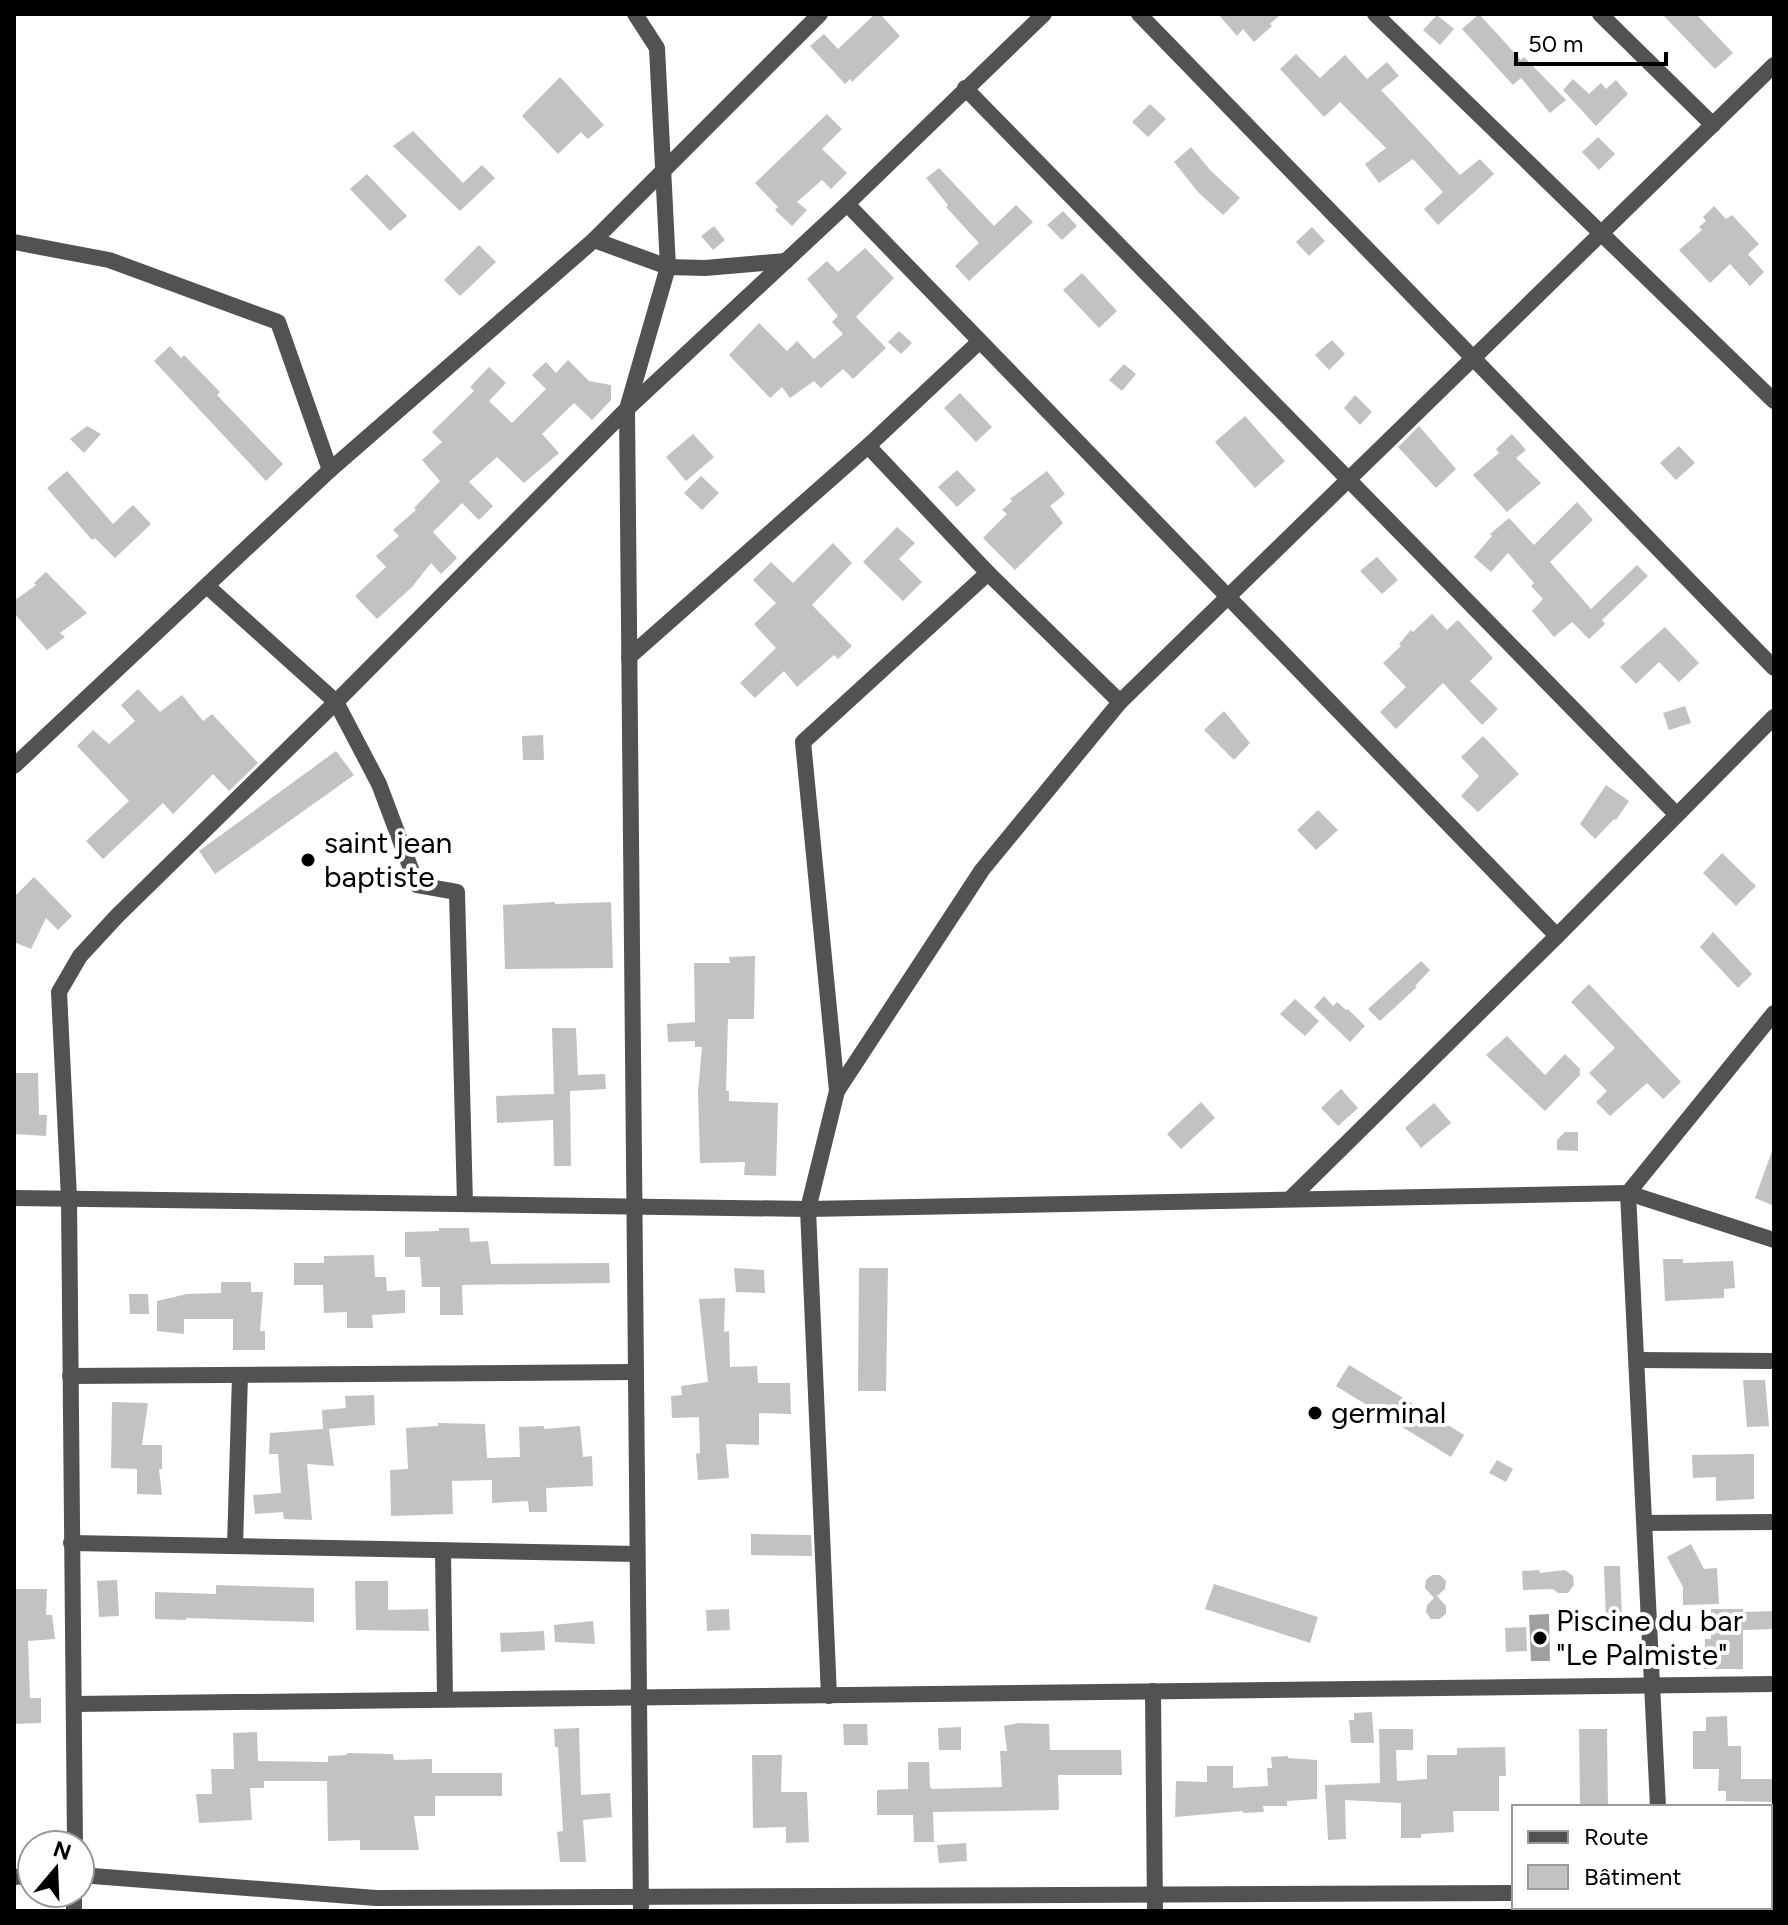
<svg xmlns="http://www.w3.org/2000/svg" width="1788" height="1925" font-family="Figtree,sans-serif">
	<rect width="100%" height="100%" fill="#fff"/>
	<polygon fill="#a0a0a0" points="1549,1614 1550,1661 1531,1661 1529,1615"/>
	<g fill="#c2c2c2">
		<polygon points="875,14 880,14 900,36 852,82 850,79 845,84 810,46 824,34 838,49"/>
		<polygon points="1218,14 1281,14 1270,24 1272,26 1254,42 1243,29 1237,36"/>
		<polygon points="1479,14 1521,60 1524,57 1566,100 1550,113 1521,78 1513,85 1462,29"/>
		<polygon points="1662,14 1696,14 1733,53 1715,69"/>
		<polygon points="1437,15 1454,29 1440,45 1423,30"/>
		<polygon points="1296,54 1320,78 1345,55 1367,79 1387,62 1399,76 1381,90 1460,175 1480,159 1494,174 1438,225 1424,209 1443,192 1413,159 1379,183 1365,164 1386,148 1340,102 1324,117 1280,69"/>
		<polygon points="560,77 604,125 588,139 581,132 558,154 522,116"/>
		<polygon points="1573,79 1589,94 1601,83 1606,89 1616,80 1628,94 1596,126 1563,90"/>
		<polygon points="1150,104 1166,119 1148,137 1132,122"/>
		<polygon points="827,114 842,129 822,149 847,173 831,189 822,180 797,202 807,210 792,226 775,210 778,207 755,183"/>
		<polygon points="413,131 463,183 482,165 495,178 460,211 393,146"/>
		<polygon points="1598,137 1615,154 1599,170 1582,152"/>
		<polygon points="1191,147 1210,170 1240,198 1223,215 1198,192 1174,162"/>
		<polygon points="939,168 994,226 1016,205 1033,222 969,281 955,266 979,243 946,207 948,205 926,178"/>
		<polygon points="367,174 407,216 390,231 350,189"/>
		<polygon points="1714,206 1726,219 1732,215 1759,244 1748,254 1764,272 1750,286 1730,264 1710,283 1679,250 1702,230 1699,227 1706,221 1703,217"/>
		<polygon points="1063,211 1077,226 1062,240 1047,225"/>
		<polygon points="714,226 725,240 713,250 701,236"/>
		<polygon points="1312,227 1325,241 1309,256 1296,242"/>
		<polygon points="479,245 496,262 460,296 444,280"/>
		<polygon points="865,248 894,278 856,317 886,348 853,379 843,369 821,388 814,381 790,398 782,387 770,398 729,355 759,323 787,351 797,341 814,359 843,334 832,322 838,316 807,279 827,261 838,272"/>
		<polygon points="1082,273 1117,311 1099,328 1063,290"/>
		<polygon points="899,331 912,343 901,354 888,342"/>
		<polygon points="1332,340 1345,354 1329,370 1315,355"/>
		<polygon points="170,346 181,358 184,355 220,392 217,395 283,464 266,481 154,361"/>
		<polygon points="568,360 589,381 611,385 611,400 592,420 574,403 542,434 559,453 524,483 497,457 469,482 493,506 479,520 462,503 433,532 457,558 441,574 431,563 412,587 377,619 355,596 386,567 376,556 399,536 393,530 416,510 414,508 440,481 422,460 442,442 432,432 474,391 470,387 489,367 506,383 489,401 512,423 546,389 532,375 546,362 556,373"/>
		<polygon points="1124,364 1136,374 1122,391 1109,380"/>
		<polygon points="960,393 992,427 976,442 944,408"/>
		<polygon points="1355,395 1372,412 1360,425 1344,408"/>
		<polygon points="1245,416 1285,461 1255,488 1215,442"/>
		<polygon points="87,426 101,434 84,453 70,439"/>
		<polygon points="1419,426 1456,469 1436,488 1398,447"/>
		<polygon points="693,434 714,457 686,481 666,457"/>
		<polygon points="1512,434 1526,450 1516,458 1541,483 1507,512 1473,475 1499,453 1496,449"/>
		<polygon points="1679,446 1695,463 1676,480 1660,463"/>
		<polygon points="957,470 976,490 957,507 938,487"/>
		<polygon points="67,471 113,524 133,505 151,524 115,558 95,538 92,540 47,488"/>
		<polygon points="1047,471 1065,494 1050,506 1063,523 1015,570 983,538 1007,514 1002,510 1012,501 1010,499"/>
		<polygon points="701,476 719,493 702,510 684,493"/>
		<polygon points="1577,502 1593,520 1550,562 1591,609 1637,565 1648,576 1602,620 1605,624 1589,639 1572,622 1554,637 1532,611 1543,599 1531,586 1534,583 1508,553 1491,572 1474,557 1492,536 1490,534 1509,518 1534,545"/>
		<polygon points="897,527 915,543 899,559 922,582 903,601 863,562"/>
		<polygon points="833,543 852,563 812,605 852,646 838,659 834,655 797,687 784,671 755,698 740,683 776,648 754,624 776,603 753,580 771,562 793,583"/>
		<polygon points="1377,557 1398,580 1382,594 1360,571"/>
		<polygon points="46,572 87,613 60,633 65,637 47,650 14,613 14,601 36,585 34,583"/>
		<polygon points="1432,614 1447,630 1458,620 1493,658 1470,681 1498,709 1482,725 1443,683 1396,729 1380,712 1406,687 1383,663 1401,646 1399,644 1411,630 1413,632"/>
		<polygon points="1665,627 1699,663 1679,682 1659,662 1636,684 1620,667"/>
		<polygon points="138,689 160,712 182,695 203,721 212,714 258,763 229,791 213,774 173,814 163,803 103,859 86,841 129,801 77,746 93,730 109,744 135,721 121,705"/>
		<polygon points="1685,706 1691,723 1669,730 1663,713"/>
		<polygon points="1224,711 1250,743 1234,760 1204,730"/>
		<polygon points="543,735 544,760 523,760 522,736"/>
		<polygon points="1483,736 1519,774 1478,812 1461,796 1479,776 1461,757"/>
		<polygon points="336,751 354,775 215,874 199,851"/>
		<polygon points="1606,785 1629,801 1616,820 1614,819 1595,839 1580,824"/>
		<polygon points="1318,810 1338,830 1316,850 1297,830"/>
		<polygon points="1722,853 1756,886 1736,906 1703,873"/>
		<polygon points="34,877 72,916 58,930 46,918 31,949 14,942 14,897"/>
		<polygon points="555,902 555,904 611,902 613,968 505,969 503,905"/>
		<polygon points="1713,932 1752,974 1738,988 1700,947"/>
		<polygon points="755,956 754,1019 728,1019 726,1091 729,1091 729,1101 778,1103 776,1176 744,1175 745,1162 700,1163 698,1092 702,1047 695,1047 695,1041 668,1042 667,1024 695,1022 694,963 730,963 729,957"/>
		<polygon points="1421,961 1430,970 1415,986 1417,987 1380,1021 1368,1009"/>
		<polygon points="1589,984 1681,1082 1663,1099 1647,1083 1610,1116 1596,1102 1607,1091 1589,1073 1615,1048 1571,1002"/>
		<polygon points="1324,996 1333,1006 1337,1002 1346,1010 1348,1009 1365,1026 1350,1042 1314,1007"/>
		<polygon points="1295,999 1319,1021 1305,1036 1280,1014"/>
		<polygon points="552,1028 576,1028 578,1075 605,1074 606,1089 570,1091 571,1166 554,1166 553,1120 497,1123 496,1096 554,1094"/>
		<polygon points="1507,1036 1545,1075 1565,1054 1580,1069 1580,1075 1545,1111 1486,1055"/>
		<polygon points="14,1073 38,1073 39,1115 47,1115 46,1136 14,1134"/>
		<polygon points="1341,1089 1358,1108 1338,1126 1321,1108"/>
		<polygon points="1201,1102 1215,1118 1181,1149 1167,1134"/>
		<polygon points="1434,1103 1451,1123 1421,1148 1405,1128"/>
		<polygon points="1565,1132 1578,1132 1578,1151 1557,1150 1557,1140"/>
		<polygon points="1772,1151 1774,1151 1774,1206 1755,1198"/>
		<polygon points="439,1228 469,1228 470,1242 488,1241 491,1264 609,1263 610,1283 462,1285 463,1315 440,1315 440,1287 422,1287 420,1257 405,1257 405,1232 439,1231"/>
		<polygon points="374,1255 375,1277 386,1277 387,1291 405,1290 405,1313 372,1315 373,1328 347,1328 347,1312 324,1313 323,1285 294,1285 294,1263 324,1263 324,1256"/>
		<polygon points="1663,1259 1683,1259 1683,1263 1733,1261 1735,1288 1724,1289 1724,1298 1665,1301"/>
		<polygon points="734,1268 764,1270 765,1293 736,1292"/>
		<polygon points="859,1268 888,1268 886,1391 858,1391"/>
		<polygon points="221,1282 251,1282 251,1292 263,1292 260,1331 265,1331 265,1350 233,1350 233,1319 184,1319 184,1334 157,1331 157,1301 187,1294 221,1293"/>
		<polygon points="129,1294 148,1294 149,1314 130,1314"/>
		<polygon points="725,1298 724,1332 729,1331 730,1367 757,1366 758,1383 790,1383 791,1414 759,1413 759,1445 726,1444 729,1478 698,1480 696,1454 700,1453 699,1417 672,1418 671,1396 682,1395 681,1386 708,1382 699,1299"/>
		<polygon points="1349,1365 1464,1435 1451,1457 1336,1386"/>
		<polygon points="1743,1380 1765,1380 1769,1426 1747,1427"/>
		<polygon points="374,1395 375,1425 326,1429 329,1429 334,1466 307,1464 312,1520 284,1519 283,1512 255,1514 253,1495 281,1493 278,1454 269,1454 270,1433 323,1429 322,1410 346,1408 345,1396"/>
		<polygon points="112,1402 148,1403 142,1445 162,1445 162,1469 159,1469 162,1495 137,1494 137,1469 111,1468"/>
		<polygon points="438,1423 485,1424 487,1458 520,1457 519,1427 544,1426 544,1429 580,1426 583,1457 592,1456 593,1486 546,1488 547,1512 529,1512 528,1501 492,1503 492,1480 452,1481 453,1514 391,1516 390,1470 408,1469 406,1428 438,1426"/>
		<polygon points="1754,1454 1754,1499 1716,1501 1716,1477 1693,1478 1692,1455"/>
		<polygon points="1497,1460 1513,1469 1506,1482 1489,1473"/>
		<polygon points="751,1534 811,1535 812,1556 751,1555"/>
		<polygon points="1691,1544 1704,1569 1717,1568 1719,1604 1683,1605 1683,1587 1667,1557"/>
		<polygon points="1604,1566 1620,1566 1622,1621 1606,1621"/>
		<polygon points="1539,1570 1540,1573 1565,1570 1573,1576 1574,1585 1568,1593 1558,1593 1553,1589 1523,1590 1522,1571"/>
		<polygon points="1432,1575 1440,1575 1446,1581 1445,1589 1437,1596 1446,1606 1446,1614 1439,1619 1431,1619 1426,1612 1427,1605 1434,1598 1425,1588 1426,1580"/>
		<polygon points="117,1580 119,1616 99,1617 97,1581"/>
		<polygon points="355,1581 388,1581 388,1610 428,1609 429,1631 356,1630"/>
		<polygon points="1214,1584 1318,1617 1310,1643 1205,1609"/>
		<polygon points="216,1585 314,1588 314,1622 186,1618 186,1620 155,1619 155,1592 216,1594"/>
		<polygon points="14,1589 47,1589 46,1615 52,1615 55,1639 28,1641 30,1698 41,1698 41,1723 14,1724"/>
		<polygon points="729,1609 730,1630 707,1631 706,1610"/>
		<polygon points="1711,1609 1743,1609 1743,1612 1774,1611 1774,1629 1743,1630 1743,1669 1704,1669 1705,1639 1711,1639"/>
		<polygon points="593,1621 595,1644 555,1642 554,1625"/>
		<polygon points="1526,1627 1527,1651 1506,1652 1505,1628"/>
		<polygon points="544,1631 545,1650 501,1652 500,1633"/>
		<polygon points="1372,1712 1374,1743 1351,1743 1349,1720 1354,1720 1354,1713"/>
		<polygon points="1727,1716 1728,1746 1741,1746 1741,1779 1774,1779 1774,1802 1726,1801 1726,1791 1718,1791 1719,1769 1693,1769 1693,1731 1706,1731 1706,1717"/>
		<polygon points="1018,1723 1049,1724 1050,1750 1121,1750 1122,1775 1058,1775 1059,1810 933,1812 934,1842 914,1842 913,1815 877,1815 877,1790 908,1789 908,1762 929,1762 930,1787 932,1789 1002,1787 1000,1751 1007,1751 1004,1726"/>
		<polygon points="843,1724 867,1724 868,1745 844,1745"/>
		<polygon points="961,1727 961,1750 939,1750 938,1728"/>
		<polygon points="579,1728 581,1795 610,1793 612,1817 583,1820 586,1862 560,1862 557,1832 563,1831 558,1747 555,1747 554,1729"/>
		<polygon points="1379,1729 1413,1729 1413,1750 1396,1750 1397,1781 1427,1779 1427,1755 1457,1755 1457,1748 1505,1747 1506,1776 1499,1776 1499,1811 1453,1811 1454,1832 1421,1834 1421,1838 1401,1838 1401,1803 1345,1800 1346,1839 1328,1840 1325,1785 1380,1783"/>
		<polygon points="1579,1729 1607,1729 1608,1807 1580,1807"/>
		<polygon points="257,1732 258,1761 328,1762 328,1756 347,1755 347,1753 393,1754 394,1760 432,1759 432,1773 502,1773 502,1796 435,1796 435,1816 414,1816 419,1850 360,1850 360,1840 328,1841 327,1781 264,1781 264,1788 250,1788 252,1820 199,1823 196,1794 212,1794 211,1769 234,1769 233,1733"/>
		<polygon points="752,1755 782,1755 781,1792 807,1792 809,1842 786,1843 786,1827 753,1828"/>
		<polygon points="1288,1756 1288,1758 1317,1760 1317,1799 1287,1801 1287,1806 1263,1806 1264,1812 1243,1813 1243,1811 1175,1817 1176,1781 1207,1782 1207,1766 1233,1766 1233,1788 1268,1786 1267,1768 1272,1768 1271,1757"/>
		<polygon points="966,1843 967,1861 939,1863 937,1845"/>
	</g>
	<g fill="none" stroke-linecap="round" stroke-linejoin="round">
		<g stroke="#525252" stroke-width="16">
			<polyline points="635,14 657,48 668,267 627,409 641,1911"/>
			<polyline points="1139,14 1774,668"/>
			<polyline points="1375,14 1774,401"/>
			<polyline points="1600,14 1713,125"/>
			<polyline points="965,88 1676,814"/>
			<polyline points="847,204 1557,936"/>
			<polyline points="594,240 668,267 705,268 786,261"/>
			<polyline points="14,242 109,260 278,322 330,470"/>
			<polyline points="868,446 988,573 1120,702"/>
			<polyline points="207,586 336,702 379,784 417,885 457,892 465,1204"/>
			<polyline points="629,657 868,446 979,342"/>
			<polyline points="14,766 330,470 594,240 820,14"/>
			<polyline points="837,1091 982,870 1120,702 1774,65"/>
			<polyline points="14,1198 808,1209 1628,1193 1774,1240"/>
			<polyline points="1290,1199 1557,936 1774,717"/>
			<polyline points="1637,1360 1774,1361"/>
			<polyline points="70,1376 636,1372"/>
			<polyline points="1645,1523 1774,1522"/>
			<polyline points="71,1543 637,1554"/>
			<polyline points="235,1546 240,1375"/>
			<polyline points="443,1551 445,1699"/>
			<polyline points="1153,1691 1155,1911"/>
			<polyline points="829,1696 808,1209 837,1091 803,742 988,573"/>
			<polyline points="75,1704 1774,1684"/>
			<polyline points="1658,1807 1628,1193 1774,1013"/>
			<polyline points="75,1845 69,1198 59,992 80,956 117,916 336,702 627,409 847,204 1044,14"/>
			<polyline points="80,1875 376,1898 1514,1893"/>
			<polyline points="14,1877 32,1876"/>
			<polyline points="1770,1891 1774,1891"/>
			<polyline points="74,1911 74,1893"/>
			<polyline points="1662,1911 1662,1907"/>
		</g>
	</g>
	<g fill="#000" stroke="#fff" stroke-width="3">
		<circle cx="308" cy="860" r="8"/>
		<circle cx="1315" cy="1413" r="8"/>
		<circle cx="1540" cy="1638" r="8"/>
	</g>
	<g text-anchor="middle" stroke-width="8" stroke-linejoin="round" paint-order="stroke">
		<g font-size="30" fill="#000" stroke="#fff" text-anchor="start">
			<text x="324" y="853">saint jean<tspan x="324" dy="34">baptiste</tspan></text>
			<text x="1331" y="1423">germinal</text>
			<text x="1556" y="1631">Piscine du bar<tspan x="1556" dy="34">"Le Palmiste"</tspan></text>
		</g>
	</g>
	<rect width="1788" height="1925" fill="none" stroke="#000000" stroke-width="32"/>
	<rect x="1512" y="1805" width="260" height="104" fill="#ffffff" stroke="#999999" stroke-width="2"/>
	<rect x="1528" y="1831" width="40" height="12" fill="#525252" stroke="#999999" stroke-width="2"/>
	<text x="1584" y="1845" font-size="24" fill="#000000">Route</text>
	<rect x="1528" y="1865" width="40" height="24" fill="#c2c2c2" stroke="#999999" stroke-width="2"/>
	<text x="1584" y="1885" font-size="24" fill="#000000">Bâtiment</text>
	<g transform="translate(56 1869) rotate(19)"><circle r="38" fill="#ffffff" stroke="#999999" stroke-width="2"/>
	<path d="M0-6L14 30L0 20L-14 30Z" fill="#000000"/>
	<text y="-12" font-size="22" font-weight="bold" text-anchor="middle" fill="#000000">N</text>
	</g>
	<path d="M1516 52v12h150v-12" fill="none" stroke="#000000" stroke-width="4"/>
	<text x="1528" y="52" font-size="24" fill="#000000" stroke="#ffffff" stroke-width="6" paint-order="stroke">50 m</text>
</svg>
